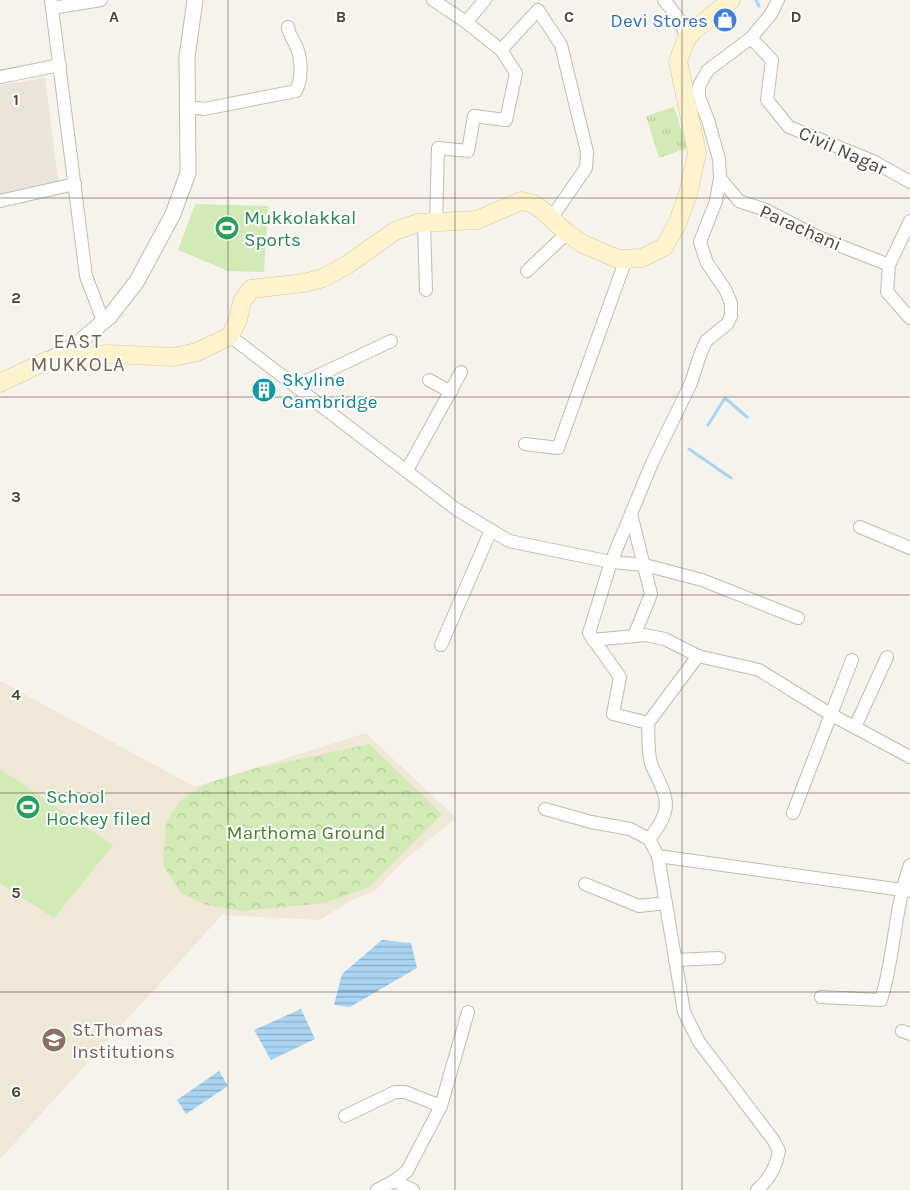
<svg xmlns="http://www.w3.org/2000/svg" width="910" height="1190" font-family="Karla,sans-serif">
	<defs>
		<pattern id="grass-tufts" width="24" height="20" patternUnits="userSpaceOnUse" patternTransform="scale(1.25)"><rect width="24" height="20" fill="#d2eab5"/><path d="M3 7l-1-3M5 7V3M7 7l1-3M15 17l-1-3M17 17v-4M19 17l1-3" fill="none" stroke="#b6ca9c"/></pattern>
		<pattern id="forest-crowns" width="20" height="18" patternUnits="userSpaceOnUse" patternTransform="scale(1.25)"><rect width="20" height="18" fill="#d2eab5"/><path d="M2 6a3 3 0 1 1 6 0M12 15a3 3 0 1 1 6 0" fill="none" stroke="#b6ca9c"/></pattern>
		<pattern id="water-rules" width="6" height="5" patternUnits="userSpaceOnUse" patternTransform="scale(1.25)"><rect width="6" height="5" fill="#a9d4f2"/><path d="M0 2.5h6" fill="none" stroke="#8caec5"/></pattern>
	</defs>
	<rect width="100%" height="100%" fill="#f6f3ec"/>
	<polygon fill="#eae5da" points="45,78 60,194 0,203 0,85"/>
	<polygon fill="#efe8d6" points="0,681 195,787 366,733 456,818 408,857 375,891 350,901 320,920 222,915 0,1159"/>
	<polygon fill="url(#grass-tufts)" points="674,107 687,148 659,158 646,116"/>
	<polygon fill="url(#forest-crowns)" points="369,744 442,814 369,887 325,903 240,911 204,904 181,893 163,865 166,822 181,800 208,783 253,769"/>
	<g fill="#d2eab5">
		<polygon points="195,204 268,206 264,272 228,271 178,250"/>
		<polygon points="0,769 113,845 54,918 0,883"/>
	</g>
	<g fill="url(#water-rules)">
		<polygon points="382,940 411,943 417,968 350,1007 334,1005 342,974"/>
		<polygon points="301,1009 315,1039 271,1060 254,1030"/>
		<polygon points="219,1071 228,1086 186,1114 177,1100"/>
	</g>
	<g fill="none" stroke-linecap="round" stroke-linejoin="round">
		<g stroke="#a9d4f2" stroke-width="3">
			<polyline points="756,0 759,6"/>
			<polyline points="708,425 725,398 747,417"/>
			<polyline points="689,449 731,478"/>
		</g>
		<defs>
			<g id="minor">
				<polyline points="51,0 86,276 103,321"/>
				<polyline points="433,0 466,22"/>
				<polyline points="485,0 466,22 501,50 538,10 561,45 587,152 586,168 552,217"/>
				<polyline points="664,0 679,19 687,38"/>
				<polyline points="52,8 101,0"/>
				<polyline points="751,38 772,60 767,100 789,127 873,161 910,182"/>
				<polyline points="0,77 60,65"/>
				<path d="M189,107L204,109L296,91C302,79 302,61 297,48C294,40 289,36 288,27"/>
				<polyline points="720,178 739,201 766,210 818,237 889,265"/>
				<polyline points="0,201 75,184"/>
				<polyline points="910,221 889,265 887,292 910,318"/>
				<polyline points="424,223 426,290"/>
				<polyline points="436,223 438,148 468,151 474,116 506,120 516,73 501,50"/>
				<polyline points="527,271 567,233"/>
				<polyline points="230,336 456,509 509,541 611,562 645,565 702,580 798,618"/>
				<polyline points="429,380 451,392"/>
				<polyline points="296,386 391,341"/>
				<polyline points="525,444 558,448 626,259"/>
				<polyline points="407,470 461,372"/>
				<polyline points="631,514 651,594 634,636"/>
				<polyline points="860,527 910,548"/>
				<polyline points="593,640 645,635 665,639 698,656 759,670 830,714 910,757"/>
				<polyline points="441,645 491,530"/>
				<polyline points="648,723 698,656"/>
				<polyline points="855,727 887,657"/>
				<polyline points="545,809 591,822 630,829 649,839"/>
				<polyline points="793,813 852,660"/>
				<polyline points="658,856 910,891"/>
				<polyline points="585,884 639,906 666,903"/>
				<polyline points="675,960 719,958"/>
				<path d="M821,997L881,1000C895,955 894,909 910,865"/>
				<polyline points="902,1031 910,1034"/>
				<polyline points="345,1116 395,1092 405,1092 441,1106"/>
				<polyline points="394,1181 413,1190"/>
				<polyline points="377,1190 396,1180 407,1171 441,1106 468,1012"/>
				<path d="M757,1190C769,1180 776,1167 779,1151L774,1141L699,1042L684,1012L658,856L649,839C674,808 668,800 652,766C647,754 649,736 648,723L613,714L620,677L589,633L611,562L652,463L691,383L700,355L706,341L727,324L731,316V303L725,289L707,263L700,242L716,201L720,178L719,159L708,120L699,97V86L708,70L751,38L771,14L778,0"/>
			</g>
			<polyline id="tertiary" points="49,360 77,344 110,316 137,281 173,214 188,173 187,57 195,0"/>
			<polyline id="secondary" points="0,383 46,361 109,354 174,357 197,352 230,336 238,320 242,302 251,289 304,283 323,278 347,265 395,231 418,223 477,220 521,201 531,203 541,209 567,233 583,244 618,259 642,258 664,247 677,224 688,194 697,153 678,61 687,38 693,31 731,0"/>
		</defs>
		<use href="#minor" stroke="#c2bbae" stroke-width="14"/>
		<use href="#tertiary" stroke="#c2bbae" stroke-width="17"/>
		<use href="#secondary" stroke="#d6c79b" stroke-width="19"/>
		<use href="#minor" stroke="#fff" stroke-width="12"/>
		<use href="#tertiary" stroke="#fff" stroke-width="15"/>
		<use href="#secondary" stroke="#fff3cd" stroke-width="18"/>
	</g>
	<path fill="none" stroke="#4b4439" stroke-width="1" stroke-opacity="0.55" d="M228,0V1190M455,0V1190M682,0V1190M0,198H910M0,397H910M0,595H910M0,793H910M0,992H910"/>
	<defs>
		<symbol id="shop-disc" viewBox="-11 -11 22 22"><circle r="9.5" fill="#3f7fe0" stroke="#fff"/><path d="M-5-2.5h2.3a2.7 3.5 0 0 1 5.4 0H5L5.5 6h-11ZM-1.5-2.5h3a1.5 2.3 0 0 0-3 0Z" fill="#fff"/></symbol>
		<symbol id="stadium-disc" viewBox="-11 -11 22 22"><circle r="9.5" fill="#2e9e5b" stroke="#fff"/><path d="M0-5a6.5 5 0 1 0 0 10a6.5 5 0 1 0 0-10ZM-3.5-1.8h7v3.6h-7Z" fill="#fff"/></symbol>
		<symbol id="building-disc" viewBox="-11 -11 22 22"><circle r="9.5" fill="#0f9aa8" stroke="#fff"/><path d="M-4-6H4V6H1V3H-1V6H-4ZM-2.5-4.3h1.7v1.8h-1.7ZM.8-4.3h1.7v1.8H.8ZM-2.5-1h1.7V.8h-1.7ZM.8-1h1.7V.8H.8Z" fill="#fff"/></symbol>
		<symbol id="school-disc" viewBox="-11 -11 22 22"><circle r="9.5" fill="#8d6e63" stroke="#fff"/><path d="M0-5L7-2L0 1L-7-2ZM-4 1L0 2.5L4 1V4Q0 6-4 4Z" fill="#fff"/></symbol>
	</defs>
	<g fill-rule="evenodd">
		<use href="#shop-disc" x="711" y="6" width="28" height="28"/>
		<use href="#stadium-disc" x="213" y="214" width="28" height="28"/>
		<use href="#building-disc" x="250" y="376" width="28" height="28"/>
		<use href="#stadium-disc" x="14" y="793" width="28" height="28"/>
		<use href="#school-disc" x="40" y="1026" width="28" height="28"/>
	</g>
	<g text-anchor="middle" stroke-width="4" stroke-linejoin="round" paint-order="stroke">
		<g font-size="19" fill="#366cbe" stroke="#fff" text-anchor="end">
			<text x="708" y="27">Devi Stores</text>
		</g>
		<g font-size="19" fill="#4b4439" stroke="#fff">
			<text transform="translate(843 150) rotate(24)" y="7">Civil Nagar</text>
			<text transform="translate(801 227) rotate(24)" y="7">Parachani</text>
		</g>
		<g font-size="19" fill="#27864d" stroke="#fff" text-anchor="start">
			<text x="244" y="224">Mukkolakkal<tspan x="244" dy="22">Sports</tspan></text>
			<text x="46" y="803">School<tspan x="46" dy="22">Hockey filed</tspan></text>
		</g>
		<g font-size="19" fill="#0d838f" stroke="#fff" text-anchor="start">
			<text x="282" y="386">Skyline<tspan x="282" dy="22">Cambridge</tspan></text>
		</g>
		<g font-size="19" fill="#4a7f2a" stroke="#fff">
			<text x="306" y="839">Marthoma Ground</text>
		</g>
		<g font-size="19" fill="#785e54" stroke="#fff" text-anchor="start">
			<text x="72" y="1036">St.Thomas<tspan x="72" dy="22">Institutions</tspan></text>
		</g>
		<g font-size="20" letter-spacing="1" fill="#6e6250" stroke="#fff">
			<text x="78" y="348">EAST<tspan x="78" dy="23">MUKKOLA</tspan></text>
		</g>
	</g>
	<g font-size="16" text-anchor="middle" font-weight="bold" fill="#4b4439" stroke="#fff" stroke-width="4" stroke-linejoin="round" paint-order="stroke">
		<text x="114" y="22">A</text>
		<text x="341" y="22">B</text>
		<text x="569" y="22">C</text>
		<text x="796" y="22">D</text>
		<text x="16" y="105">1</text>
		<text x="16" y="303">2</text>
		<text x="16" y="502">3</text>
		<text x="16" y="700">4</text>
		<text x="16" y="898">5</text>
		<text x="16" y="1097">6</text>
	</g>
</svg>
